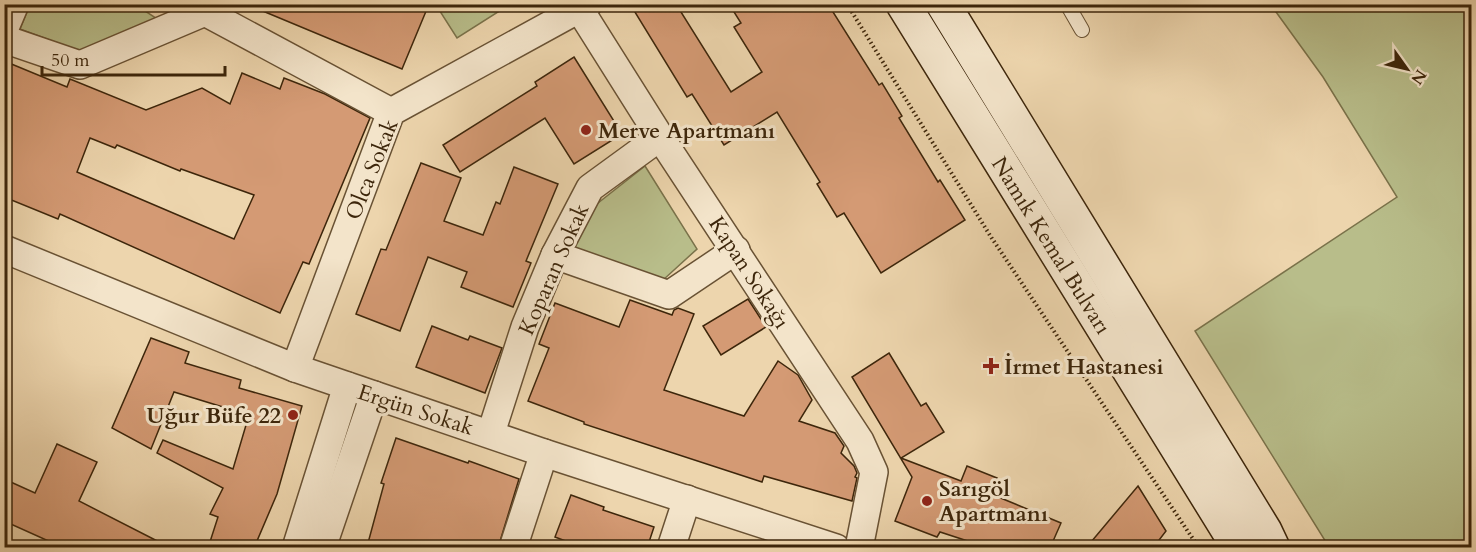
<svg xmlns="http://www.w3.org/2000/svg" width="1476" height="552" font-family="Cardo,serif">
	<rect width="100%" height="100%" fill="#edd5ad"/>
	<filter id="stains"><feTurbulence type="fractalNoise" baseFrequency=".00333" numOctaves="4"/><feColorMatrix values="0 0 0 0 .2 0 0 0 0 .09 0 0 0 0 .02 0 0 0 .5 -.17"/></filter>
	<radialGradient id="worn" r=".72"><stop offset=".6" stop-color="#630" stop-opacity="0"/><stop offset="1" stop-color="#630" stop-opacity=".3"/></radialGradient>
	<g fill="#b8bd8a" stroke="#7a724a" stroke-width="1.5">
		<polygon points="30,5 136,5 159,20 84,53 20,29"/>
		<polygon points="436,5 509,5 457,38"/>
		<polygon points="1271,5 1471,5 1471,547 1329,547 1195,331 1397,197 1323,77"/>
		<polygon points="645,166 697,249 662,281 571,247 593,207"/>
	</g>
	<g fill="#d49a74" stroke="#3d260b" stroke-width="1.5" fill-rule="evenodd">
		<polygon points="246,4 429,4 402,69"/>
		<polygon points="630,4 676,4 731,92 762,72 734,27 741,23 729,4 828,4 879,85 882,83 902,116 899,118 938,182 940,180 965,220 881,273 844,213 837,217 817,184 820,182 777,112 724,145 692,94 687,97"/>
		<polygon points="574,57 622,134 574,164 545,118 460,172 443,145 537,86 535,82"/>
		<path d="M9,63L67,87L70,79L146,110L202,88L230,104L242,73L280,89L284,78L325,94L370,118L309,264L303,262L280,313L60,214L58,219L4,197V74ZM90,138L115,148L117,145L180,171L181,169L254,195L234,239L77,172Z"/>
		<polygon points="421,163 461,178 444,221 483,235 496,202 500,204 514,167 558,184 526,261 531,263 513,307 461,287 467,272 428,257 400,331 356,314 381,249 386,250"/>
		<polygon points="748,299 766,327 721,355 703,326"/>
		<polygon points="630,300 672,315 674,310 678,308 694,314 664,390 744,416 778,361 798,375 812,400 799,421 835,433 844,446 841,453 854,466 857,473 855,477 857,478 852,501 764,476 762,482 584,424 584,422 528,401 549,348 539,344 555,303 619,327"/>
		<polygon points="432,326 468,340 470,336 502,348 485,393 416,367"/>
		<polygon points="151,338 189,352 185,363 241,380 239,388 302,406 277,494 254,548 208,548 218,517 210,514 223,488 157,453 163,440 233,469 249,415 174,392 151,449 112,428"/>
		<polygon points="889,353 921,406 926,403 944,432 901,458 961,481 967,466 997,478 991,494 1061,523 1050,548 989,548 940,532 937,537 895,521 912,477 852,377"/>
		<polygon points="396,438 468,463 469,461 519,479 498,548 386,548 368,543 384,484 381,483"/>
		<polygon points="57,444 97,462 79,501 171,548 64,548 4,521 4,479 35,493"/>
		<polygon points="1138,486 1166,531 1153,548 1086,548"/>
		<polygon points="571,495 604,507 603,510 654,527 647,548 584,548 555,537"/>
	</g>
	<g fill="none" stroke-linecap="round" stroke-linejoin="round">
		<defs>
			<polyline id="service" points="1067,4 1082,30"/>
			<g id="minor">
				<polyline points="198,4 205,12 391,112"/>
				<polyline points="580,10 660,137 860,441 874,472 859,548"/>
				<polyline points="4,30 15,4"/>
				<polyline points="4,39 80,65 205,12"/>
				<polyline points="4,249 295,368 544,453 836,548"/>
				<polyline points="555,255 669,295 736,250"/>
				<polyline points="295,368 391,112 588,4"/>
				<polyline points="491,433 525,327 555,255 590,188 660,137"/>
				<polyline points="296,548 347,386"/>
				<polyline points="322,548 374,395"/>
				<polyline points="513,548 544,453"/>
				<polyline points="671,548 687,499"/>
			</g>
			<g id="secondary">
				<polyline points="903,4 1239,548"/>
				<polyline points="943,4 1265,531 1273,548"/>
			</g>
		</defs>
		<use href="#service" stroke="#695234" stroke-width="16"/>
		<use href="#minor" stroke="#695234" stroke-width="30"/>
		<use href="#secondary" stroke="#3d260b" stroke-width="36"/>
		<polyline stroke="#3d260b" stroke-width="4" stroke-dasharray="1.5 3" stroke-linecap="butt" points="847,4 991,237 1199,548"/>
		<use href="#service" stroke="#f3e4ca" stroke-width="14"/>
		<use href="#minor" stroke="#f3e4ca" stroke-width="27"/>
		<use href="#secondary" stroke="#f3e4ca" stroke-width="33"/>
	</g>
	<g fill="#8f2418" stroke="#f3e4ca" stroke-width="2">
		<circle cx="586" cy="130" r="6"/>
		<path d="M988 357h6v6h6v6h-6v6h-6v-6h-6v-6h6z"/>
		<circle cx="293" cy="415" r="6"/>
		<circle cx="927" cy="501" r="6"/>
	</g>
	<g text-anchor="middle" stroke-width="6" stroke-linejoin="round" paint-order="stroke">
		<g font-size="22" font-weight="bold" fill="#3d260b" stroke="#f3e4ca" text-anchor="start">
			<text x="598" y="138">Merve Apartmanı</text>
			<text x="1004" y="374">İrmet Hastanesi</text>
			<text x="281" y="423" text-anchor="end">Uğur Büfe 22</text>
			<text x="939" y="496">Sarıgöl<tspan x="939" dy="25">Apartmanı</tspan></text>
		</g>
		<g font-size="22" fill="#3d260b" stroke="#f3e4ca">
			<text transform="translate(371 169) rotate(-68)" y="8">Olca Sokak</text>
			<text transform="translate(1052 245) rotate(58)" y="8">Namık Kemal Bulvarı</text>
			<text transform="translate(553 269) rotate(-66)" y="8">Koparan Sokak</text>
			<text transform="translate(750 272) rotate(57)" y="8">Kapan Sokağı</text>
			<text transform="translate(416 409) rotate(18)" y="8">Ergün Sokak</text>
		</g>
	</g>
	<rect width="1476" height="552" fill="none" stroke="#edd5ad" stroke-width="24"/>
	<rect x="6" y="6" width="1464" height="540" fill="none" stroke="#3d260b" stroke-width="3"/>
	<rect x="12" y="12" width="1452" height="528" fill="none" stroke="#3d260b" stroke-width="1.5"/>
	<g transform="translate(1407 69) rotate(124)" stroke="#f3e4ca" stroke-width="4.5" paint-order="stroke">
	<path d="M0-4.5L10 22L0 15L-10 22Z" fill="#3d260b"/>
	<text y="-9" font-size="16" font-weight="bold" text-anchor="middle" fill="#3d260b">N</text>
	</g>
	<path d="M42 66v9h183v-9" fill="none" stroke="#3d260b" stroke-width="3"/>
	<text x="51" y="66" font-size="18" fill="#3d260b" stroke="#f3e4ca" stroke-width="4.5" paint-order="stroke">50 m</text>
	<rect width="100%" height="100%" filter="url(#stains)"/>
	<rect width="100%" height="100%" fill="url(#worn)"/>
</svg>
